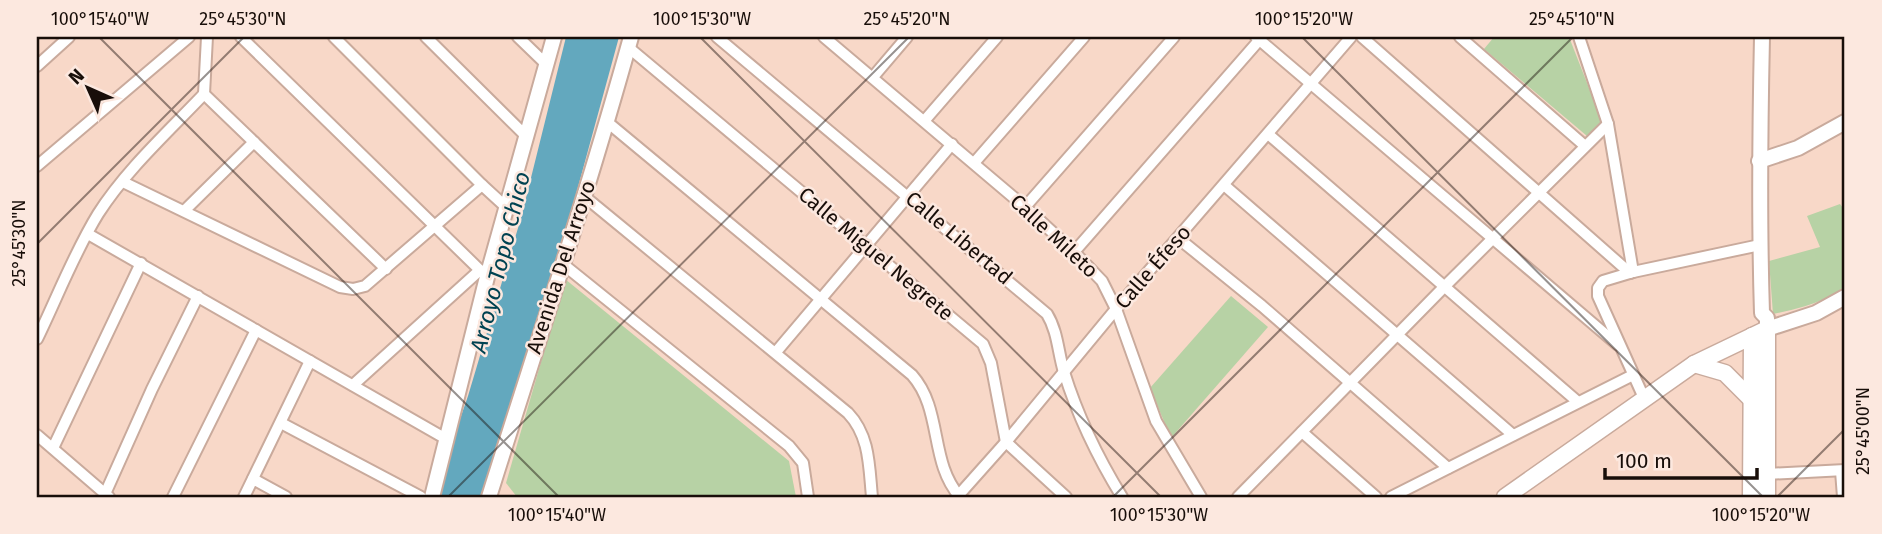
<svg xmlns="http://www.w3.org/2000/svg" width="1882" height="534" font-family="'Fira Sans',sans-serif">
	<rect width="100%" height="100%" fill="#f8d8c8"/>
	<g fill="#b7d2a5">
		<polygon points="1494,37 1569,37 1602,121 1587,136 1484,49"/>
		<path d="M1840,204L1845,211V286C1827,302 1797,309 1773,314L1769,261L1820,247L1807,216Z"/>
		<polygon points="565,279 789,461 796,497 517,497 506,483"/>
		<polygon points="1231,296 1268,327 1171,438 1150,388"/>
	</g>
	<polygon fill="#63a8be" points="566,37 619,37 566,231 482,497 433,497 468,396 521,218"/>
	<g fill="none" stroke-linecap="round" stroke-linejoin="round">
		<defs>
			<g id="minor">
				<polyline points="241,37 487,277"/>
				<polyline points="334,37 482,185 506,207"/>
				<polyline points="426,37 527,137"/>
				<polyline points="518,37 546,64"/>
				<path d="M717,37L1047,314C1058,332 1058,353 1064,372C1078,417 1098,458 1122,497"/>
				<polyline points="824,37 1025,207 1074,252 1102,281 1116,309 1156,421 1201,497"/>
				<polyline points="1256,37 1618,345"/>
				<polyline points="1362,37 1630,273"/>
				<polyline points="1460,37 1585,146"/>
				<polyline points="1579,37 1608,124 1633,272"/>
				<polyline points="628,47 983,344 991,363 1006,442 1066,497"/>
				<polyline points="37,66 69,37"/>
				<polyline points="873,77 907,37"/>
				<polyline points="204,94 386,269"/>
				<polyline points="204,94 207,37"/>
				<polyline points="925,120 997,37"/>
				<path d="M606,121L912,375C943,410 929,462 960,497"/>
				<polyline points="1268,134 1578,402"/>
				<polyline points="974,163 1084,37"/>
				<polyline points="37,166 189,37"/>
				<polyline points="123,182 340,287 353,289 365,286 482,185"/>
				<polyline points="1224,185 1513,435"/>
				<path d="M585,197L848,413C870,436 869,467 872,497"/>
				<polyline points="1025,207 1174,37"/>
				<polyline points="184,211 254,142"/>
				<polyline points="88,234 448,440"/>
				<polyline points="1178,238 1262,306 1448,468"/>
				<polyline points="1074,252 1262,37"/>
				<polyline points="564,265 789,446 803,463 808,497"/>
				<path d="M37,339C57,298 74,253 98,214C126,170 168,132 204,94"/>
				<polyline points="776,352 952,144"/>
				<polyline points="353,385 480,270"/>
				<polyline points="1644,398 1598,296 1598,288 1603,281 1633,272 1760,245"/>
				<polyline points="281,423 421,497"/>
				<polyline points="1302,432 1376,497"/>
				<polyline points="37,435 109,497"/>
				<polyline points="53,448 141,263"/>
				<polyline points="1841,471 1843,497"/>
				<polyline points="1767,474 1845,470"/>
				<polyline points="253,479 286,497"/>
				<polyline points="105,494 152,389 198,296"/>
				<polyline points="173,497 256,330"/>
				<polyline points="244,497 310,361"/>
				<polyline points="957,497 1006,442 1116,309 1351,37"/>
				<polyline points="1238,497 1445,286 1608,124"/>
				<polyline points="1391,497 1633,375"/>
			</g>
			<g id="tertiary">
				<path d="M1762,37C1760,129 1759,221 1762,313L1767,318V329L1816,313L1845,297"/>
				<polyline points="1759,161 1798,148 1845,122"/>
				<polyline points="432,497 487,277 554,37"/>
				<path d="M489,497C537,344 588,192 631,37"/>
			</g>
			<g id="secondary">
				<polyline points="1694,364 1725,373 1751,399"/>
				<polyline points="1505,497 1694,364 1767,329 1767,497"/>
				<polyline points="1751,497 1752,336"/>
			</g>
		</defs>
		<use href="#minor" stroke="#c9aa9c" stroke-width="14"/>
		<use href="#tertiary" stroke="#c9aa9c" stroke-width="18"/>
		<use href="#secondary" stroke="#c9aa9c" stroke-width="19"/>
		<use href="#minor" stroke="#fff" stroke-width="10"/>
		<use href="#tertiary" stroke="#fff" stroke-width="14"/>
		<use href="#secondary" stroke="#fff" stroke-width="16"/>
	</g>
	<path fill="none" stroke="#180e09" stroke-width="2" stroke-opacity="0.45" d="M99,37L559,497M700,37L1161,497M1302,37L1763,497M37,244L244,37M448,497L909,37M1113,497L1573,37M1777,497L1845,429"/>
	<g text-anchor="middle" stroke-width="5" stroke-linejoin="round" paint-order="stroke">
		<g font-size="21" fill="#180e09" stroke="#fce8df">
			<text transform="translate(1054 236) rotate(43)" y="7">Calle Mileto</text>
			<text transform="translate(959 238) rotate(40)" y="7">Calle Libertad</text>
			<text transform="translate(876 254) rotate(40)" y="7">Calle Miguel Negrete</text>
			<text transform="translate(561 267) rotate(-72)" y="7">Avenida Del Arroyo</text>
			<text transform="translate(1153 267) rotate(-49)" y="7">Calle Éfeso</text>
		</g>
		<g font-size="23" font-style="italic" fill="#004251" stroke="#fce8df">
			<text transform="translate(500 262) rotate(-76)" y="8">Arroyo Topo Chico</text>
		</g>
	</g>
	<rect width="1882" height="534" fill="none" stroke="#fce8df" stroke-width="77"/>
	<g transform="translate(88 88) rotate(315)" stroke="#fce8df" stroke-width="5" paint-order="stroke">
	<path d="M0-5L12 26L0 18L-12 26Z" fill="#180e09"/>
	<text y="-10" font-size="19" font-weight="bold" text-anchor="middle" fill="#180e09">N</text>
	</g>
	<path d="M1605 468v10h152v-10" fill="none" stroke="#180e09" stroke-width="3.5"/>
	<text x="1616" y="468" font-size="21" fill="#180e09" stroke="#fce8df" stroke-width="5" paint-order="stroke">100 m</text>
	<rect x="38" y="38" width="1805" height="458" fill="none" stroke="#180e09" stroke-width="2.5"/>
	<g font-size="18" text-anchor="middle" fill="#180e09">
		<text x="100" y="25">100°15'40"W</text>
		<text x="243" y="25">25°45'30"N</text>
		<text x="702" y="25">100°15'30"W</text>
		<text x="907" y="25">25°45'20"N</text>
		<text x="1304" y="25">100°15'20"W</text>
		<text x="1572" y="25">25°45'10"N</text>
		<text transform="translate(19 243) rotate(-90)" y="6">25°45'30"N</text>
		<text transform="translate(1863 431) rotate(-90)" y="6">25°45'00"N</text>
		<text x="557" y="521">100°15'40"W</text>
		<text x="1159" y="521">100°15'30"W</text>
		<text x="1761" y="521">100°15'20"W</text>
	</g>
</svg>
